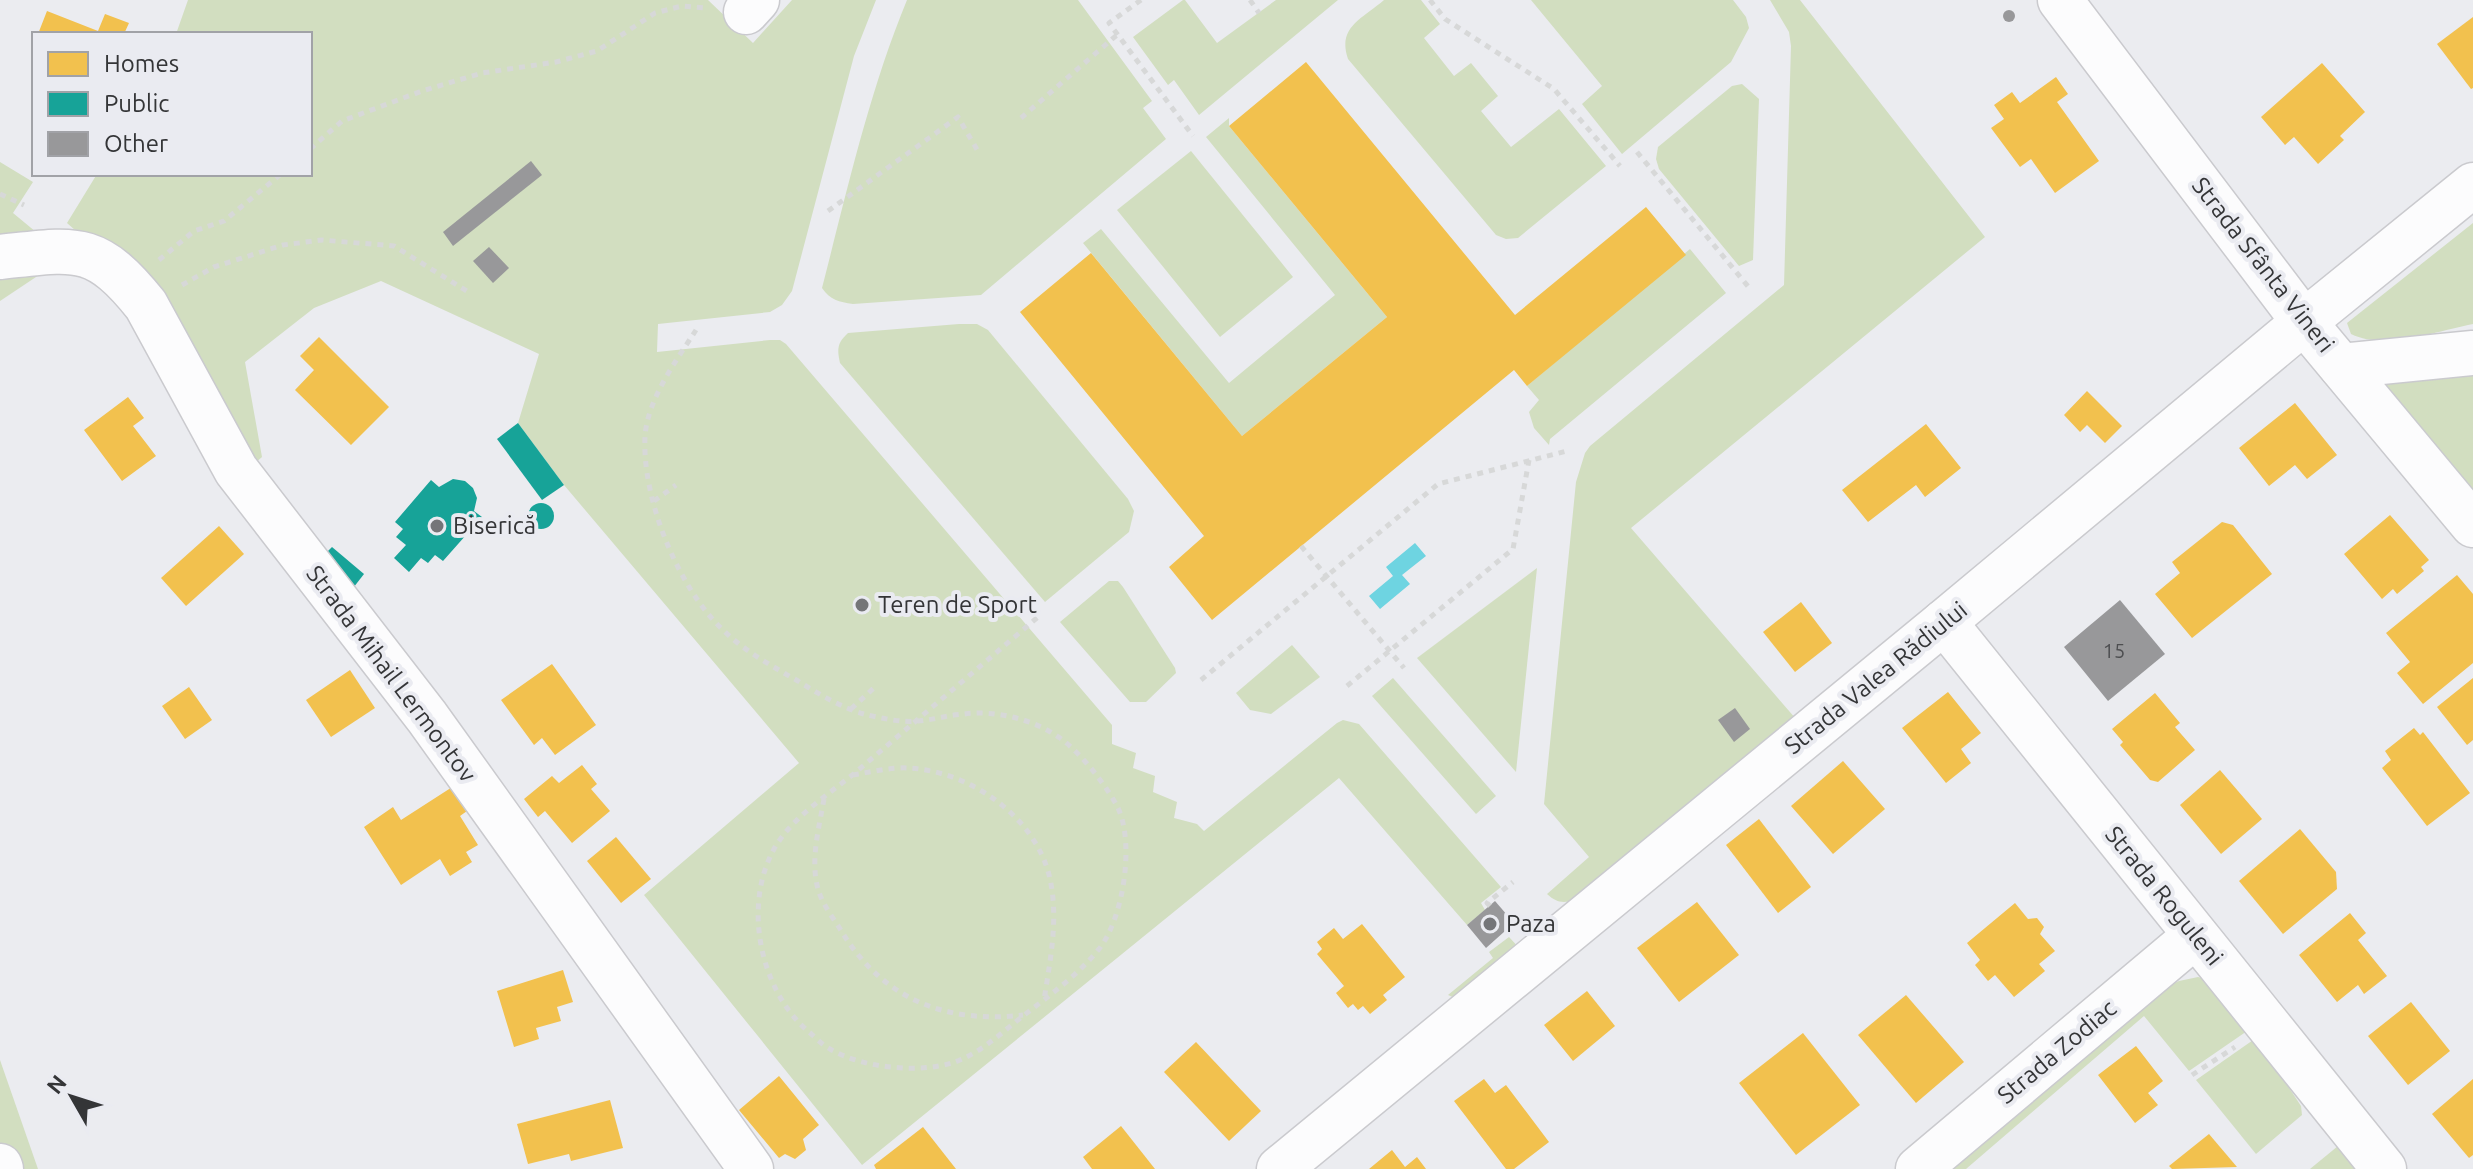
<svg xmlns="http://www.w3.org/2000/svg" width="2473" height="1169" font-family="Ubuntu,sans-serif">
	<rect width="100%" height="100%" fill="#ebecf0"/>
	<g fill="#d2dec0">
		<polygon points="188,0 708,0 753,43 792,0 876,0 854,56 792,291 782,305 770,312 658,324 657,352 770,340 780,340 786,344 1112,725 1112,744 1136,753 1133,768 1155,776 1153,792 1177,802 1174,818 1197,824 1204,831 1337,723 1343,720 1359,724 1501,887 1481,903 1485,910 1467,925 1339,778 862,1165 644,895 799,763 564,485 518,423 539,354 381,281 314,308 245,362 262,457 253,465 101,240 76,231 67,223 97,174 310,174 310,34 176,34"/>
		<path d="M907,0H1078L1152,101L1143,108L1166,139L981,295L853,304C839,302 830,300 822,288C847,191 869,92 907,0Z"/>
		<polygon points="1183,0 1185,0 1217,43 1276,0 1338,0 1199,115 1174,80 1168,85 1133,37"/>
		<path d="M1384,0H1421L1440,24L1424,38L1454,76L1471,63L1498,96L1481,111L1511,147L1559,109L1606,166L1518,238L1506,239L1496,235L1348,59C1337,27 1362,19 1384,0Z"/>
		<polygon points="1531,0 1733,0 1746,17 1749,28 1731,62 1622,154 1582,104 1602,86"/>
		<path d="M1770,0H1800L1985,237L1631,528L1796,719L1572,901C1561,903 1556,902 1547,894L1589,857L1544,804L1576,482L1585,453L1590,446L1784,285L1791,46L1789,32Z"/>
		<polygon points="1742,84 1759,99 1753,260 1739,266 1659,169 1656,159 1658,147 1732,86"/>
		<polygon points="1229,118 1229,126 1387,317 1242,436 1083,243 1101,229 1229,383 1335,295 1206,137"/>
		<polygon points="1191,151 1293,277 1220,337 1117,210"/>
		<polygon points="0,162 33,182 13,213 42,237 0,244"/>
		<path d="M2473,223V324C2436,331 2386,351 2351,334L2347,323Z"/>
		<polygon points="1690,249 1726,293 1550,439 1549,445 1534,428 1529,412 1539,400 1527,386"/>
		<polygon points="48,269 0,301 0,272"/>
		<path d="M959,324H977L988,330L1128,499L1134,511L1129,532L1045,602L840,363C837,349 837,343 848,333Z"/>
		<polygon points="2473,367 2473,491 2385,385 2397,376"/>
		<polygon points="1537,568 1516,772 1417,658"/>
		<polygon points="1109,581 1118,581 1123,587 1175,668 1176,673 1146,702 1130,702 1060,622"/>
		<polygon points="1292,645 1320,677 1271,714 1250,710 1236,693"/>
		<polygon points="1393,678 1496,796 1476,814 1372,696"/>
		<polygon points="1509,937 1522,951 1455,998 1448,995 1493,958 1489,952"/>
		<polygon points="2198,977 2213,981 2250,1029 2189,1071 2144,1016 1966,1169 1942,1169 2159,990 2179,981"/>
		<polygon points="2256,1038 2301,1106 2302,1115 2256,1154 2196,1080"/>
		<polygon points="0,1060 38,1169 0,1169"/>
		<polygon points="2338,1146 2362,1169 2310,1169"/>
	</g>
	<polygon fill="#6ed4e1" points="1415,543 1426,556 1402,575 1410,584 1380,609 1369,596 1393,576 1386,567"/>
	<g fill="#f2c14e">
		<polygon points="47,11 98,31 105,14 129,23 124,34 38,34"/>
		<polygon points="2473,17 2473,88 2471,89 2437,44"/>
		<polygon points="1306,62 1515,315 1646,207 1686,255 1527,386 1514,370 1212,620 1169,567 1204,536 1020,312 1091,253 1242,436 1387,317 1229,126"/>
		<polygon points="2322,63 2365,112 2340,136 2344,140 2318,164 2294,137 2285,145 2261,117"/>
		<polygon points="2056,77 2068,94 2057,102 2099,161 2055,193 2031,159 2020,167 1991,128 2004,119 1994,105 2012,92 2020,103"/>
		<polygon points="319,337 389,407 351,445 295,390 314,370 300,356"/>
		<polygon points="2087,391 2122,426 2105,443 2087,425 2080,432 2064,415"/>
		<polygon points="128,397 144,418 133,426 156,456 122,481 84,430"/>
		<polygon points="2295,403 2337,455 2307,479 2295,465 2269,486 2239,448"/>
		<polygon points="1926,424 1961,468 1925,497 1916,485 1868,522 1842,490"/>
		<polygon points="2390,515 2429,560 2421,567 2424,571 2397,594 2393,589 2382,599 2344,554"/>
		<polygon points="2222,522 2233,525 2272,574 2192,638 2155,594 2180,573 2172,562"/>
		<polygon points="219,526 244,554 186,606 161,578"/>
		<polygon points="2457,575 2473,594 2473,663 2423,704 2397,673 2410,662 2386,633"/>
		<polygon points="1801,602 1832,643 1795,672 1763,632"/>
		<polygon points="552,664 596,725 555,755 542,738 534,745 501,700"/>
		<polygon points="350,670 375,708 331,737 306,700"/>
		<polygon points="2473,678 2473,740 2467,745 2437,707"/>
		<polygon points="189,687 212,720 185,739 162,706"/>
		<polygon points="1948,692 1981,733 1961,749 1971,763 1946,783 1902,728"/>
		<polygon points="2155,693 2180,723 2175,727 2195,750 2158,782 2150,780 2120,745 2123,742 2112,729"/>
		<polygon points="2414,728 2420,735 2423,732 2470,793 2427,826 2382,768 2391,760 2385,751"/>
		<polygon points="1843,761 1885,809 1833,854 1791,806"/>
		<polygon points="582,765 597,784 591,789 610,811 572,843 545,811 538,817 524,799 552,776 559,783"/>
		<polygon points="2220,770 2262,819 2221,854 2180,805"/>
		<polygon points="460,782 474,806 460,816 478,845 466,852 472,862 450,876 440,859 401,885 364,827 393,807 401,820"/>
		<polygon points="1759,819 1811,887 1778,913 1726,845"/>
		<polygon points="2300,829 2336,872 2337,889 2283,934 2239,881"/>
		<polygon points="616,837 651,879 621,903 587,861"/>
		<polygon points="1697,902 1739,955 1679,1002 1637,948"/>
		<polygon points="2015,903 2028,919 2037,918 2044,927 2040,934 2055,951 2039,964 2045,971 2014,997 1995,975 1988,981 1975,965 1980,960 1967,943"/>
		<polygon points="2350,913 2366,933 2358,940 2387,976 2364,994 2358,985 2337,1002 2299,955"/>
		<polygon points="1362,924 1405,977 1383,995 1387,1000 1370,1014 1363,1006 1358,1010 1353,1004 1348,1008 1336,993 1344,986 1317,954 1322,949 1317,942 1334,928 1343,939"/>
		<polygon points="563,970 573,1002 557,1007 561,1021 536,1028 539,1039 514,1047 497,991"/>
		<polygon points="1587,991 1615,1026 1573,1061 1544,1025"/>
		<polygon points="1906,995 1964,1062 1916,1103 1858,1035"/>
		<polygon points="2411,1002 2450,1051 2408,1085 2368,1036"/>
		<polygon points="1803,1033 1860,1105 1796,1155 1739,1083"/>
		<polygon points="1196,1042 1261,1111 1229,1141 1164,1072"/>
		<polygon points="2136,1046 2163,1081 2148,1093 2158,1105 2135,1123 2098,1075"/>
		<polygon points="779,1076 819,1125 803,1139 806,1150 795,1159 785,1154 779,1158 739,1110"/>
		<polygon points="1484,1079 1495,1093 1506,1085 1549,1142 1514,1169 1506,1169 1454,1101"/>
		<polygon points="2473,1079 2473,1155 2469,1158 2432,1114"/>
		<polygon points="610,1100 623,1148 571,1161 569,1154 528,1164 517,1124"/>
		<polygon points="1121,1126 1155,1169 1092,1169 1083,1157"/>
		<polygon points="923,1127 956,1169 876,1169 874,1165"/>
		<polygon points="2209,1134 2237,1167 2172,1169 2169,1166"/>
		<polygon points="1392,1150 1405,1167 1417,1157 1426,1169 1369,1169"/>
	</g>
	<g fill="#17a398">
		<polygon points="518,423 564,485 542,500 497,439"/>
		<polygon points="453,479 465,481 473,488 477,498 474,511 482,517 443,561 435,555 428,563 421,558 409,572 394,558 406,545 396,537 403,529 395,522 431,480 439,487"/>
		<circle cx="541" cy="516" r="13"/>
		<polygon points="332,547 364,574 350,592 323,556"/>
	</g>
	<g fill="#98989a">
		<circle cx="2009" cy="16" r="6"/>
		<polygon points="531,161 542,175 453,246 443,232"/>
		<polygon points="489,247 509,268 493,283 473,261"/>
		<polygon points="2120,600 2165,654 2108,701 2064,647"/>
		<polygon points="1735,708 1750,729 1734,742 1718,720"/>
		<polygon points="1495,901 1514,923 1486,948 1467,925"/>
	</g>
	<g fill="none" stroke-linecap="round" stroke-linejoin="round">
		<defs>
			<g id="minor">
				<polyline points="2060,0 2304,322 2473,525"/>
				<polyline points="746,12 757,0"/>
				<path d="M0,257C75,249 95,241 146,305L236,470L427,717L751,1169"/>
				<polyline points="2341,366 2473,353"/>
				<polyline points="1944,622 2384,1169"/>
				<polyline points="0,1166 1,1169"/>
				<polyline points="1279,1169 1944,622 2304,322 2473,185"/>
				<polyline points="1918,1169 2195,936"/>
			</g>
		</defs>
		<use href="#minor" stroke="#cacace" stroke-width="47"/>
		<g stroke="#d7d8d8" stroke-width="5" stroke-dasharray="6 6" stroke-linecap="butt">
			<polyline points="1141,0 1109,23 1193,136"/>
			<polyline points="1250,0 1259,13"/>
			<polyline points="1430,0 1445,19 1554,89 1620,166"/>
			<polyline points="1021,118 1118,34"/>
			<polyline points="310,149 342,121 422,91 482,73 556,62 597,51 655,13 682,6 705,8"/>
			<polyline points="1637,152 1751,290"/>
			<polyline points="0,194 24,205"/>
			<polyline points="828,211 958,117 979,153"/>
			<polyline points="159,260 194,231 224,221 281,174"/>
			<polyline points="182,285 214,267 283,245 322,240 394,246 470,293"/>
			<path d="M696,330C676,361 647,400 645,437C642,499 678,587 722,629C744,651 772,666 798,681C817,693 842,708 864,714C880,718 902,723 918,721C933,720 948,715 964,714C996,710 1033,719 1060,738C1080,752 1107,786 1118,808C1135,844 1123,919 1099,949C1078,975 1050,995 1023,1016C1001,1033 982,1052 955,1062C920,1074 862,1068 830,1049C822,1045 815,1037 809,1032C761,992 744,910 771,855C787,820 827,796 856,772C917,720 977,669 1038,617"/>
			<polyline points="654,501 676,485"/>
			<polyline points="1301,546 1404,668"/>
			<polyline points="1201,680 1438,484 1567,451"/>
			<polyline points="1347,686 1513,549 1529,460"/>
			<polyline points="851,709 876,686"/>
			<path d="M853,775C871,772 891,767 908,768C971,771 1040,819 1051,884C1058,922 1050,962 1044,1000"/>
			<path d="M824,799C819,828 810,860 818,889C822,904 834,919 842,932C883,999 946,1024 1023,1015"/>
			<polyline points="1490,906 1487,903 1513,882"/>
			<polyline points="2192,1075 2235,1047"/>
		</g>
		<use href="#minor" stroke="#fcfcfd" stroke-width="44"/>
	</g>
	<g fill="#747578" stroke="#eaebf1" stroke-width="3">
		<circle cx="437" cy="526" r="8"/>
		<circle cx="862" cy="605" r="8"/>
		<circle cx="1490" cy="924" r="8"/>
	</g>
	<g text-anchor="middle" stroke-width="8" stroke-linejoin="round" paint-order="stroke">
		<g font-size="20" fill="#4d4e50">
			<text x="2114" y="658">15</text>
		</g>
		<g font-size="24" fill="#343537" stroke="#eaebf1">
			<text transform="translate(2263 265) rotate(52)" y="8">Strada Sfânta Vineri</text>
			<text transform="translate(391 674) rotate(53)" y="8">Strada Mihail Lermontov</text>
			<text transform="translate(1876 678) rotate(-39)" y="8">Strada Valea Rădiului</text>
			<text transform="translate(2164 896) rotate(51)" y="8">Strada Roguleni</text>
			<text transform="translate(2057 1052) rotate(-40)" y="8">Strada Zodiac</text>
		</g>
		<g font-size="24" fill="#343537" stroke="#eaebf1" text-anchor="start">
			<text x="453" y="534">Biserică</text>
			<text x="878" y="613">Teren de Sport</text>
			<text x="1506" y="932">Paza</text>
		</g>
	</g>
	<rect x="32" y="32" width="280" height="144" fill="#eaebf1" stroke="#a1a2a7" stroke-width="2"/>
	<rect x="48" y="52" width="40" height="24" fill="#f2c14e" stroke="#a1a2a7" stroke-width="2"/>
	<text x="104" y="72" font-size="24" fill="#343537">Homes</text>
	<rect x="48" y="92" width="40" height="24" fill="#17a398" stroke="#a1a2a7" stroke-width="2"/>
	<text x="104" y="112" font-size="24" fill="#343537">Public</text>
	<rect x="48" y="132" width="40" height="24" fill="#98989a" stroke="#a1a2a7" stroke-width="2"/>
	<text x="104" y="152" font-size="24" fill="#343537">Other</text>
	<g transform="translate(72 1097) rotate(309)" stroke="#eaebf1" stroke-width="6" paint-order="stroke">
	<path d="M0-6L14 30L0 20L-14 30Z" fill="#343537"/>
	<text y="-12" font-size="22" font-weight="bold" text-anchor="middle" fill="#343537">N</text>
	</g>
</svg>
